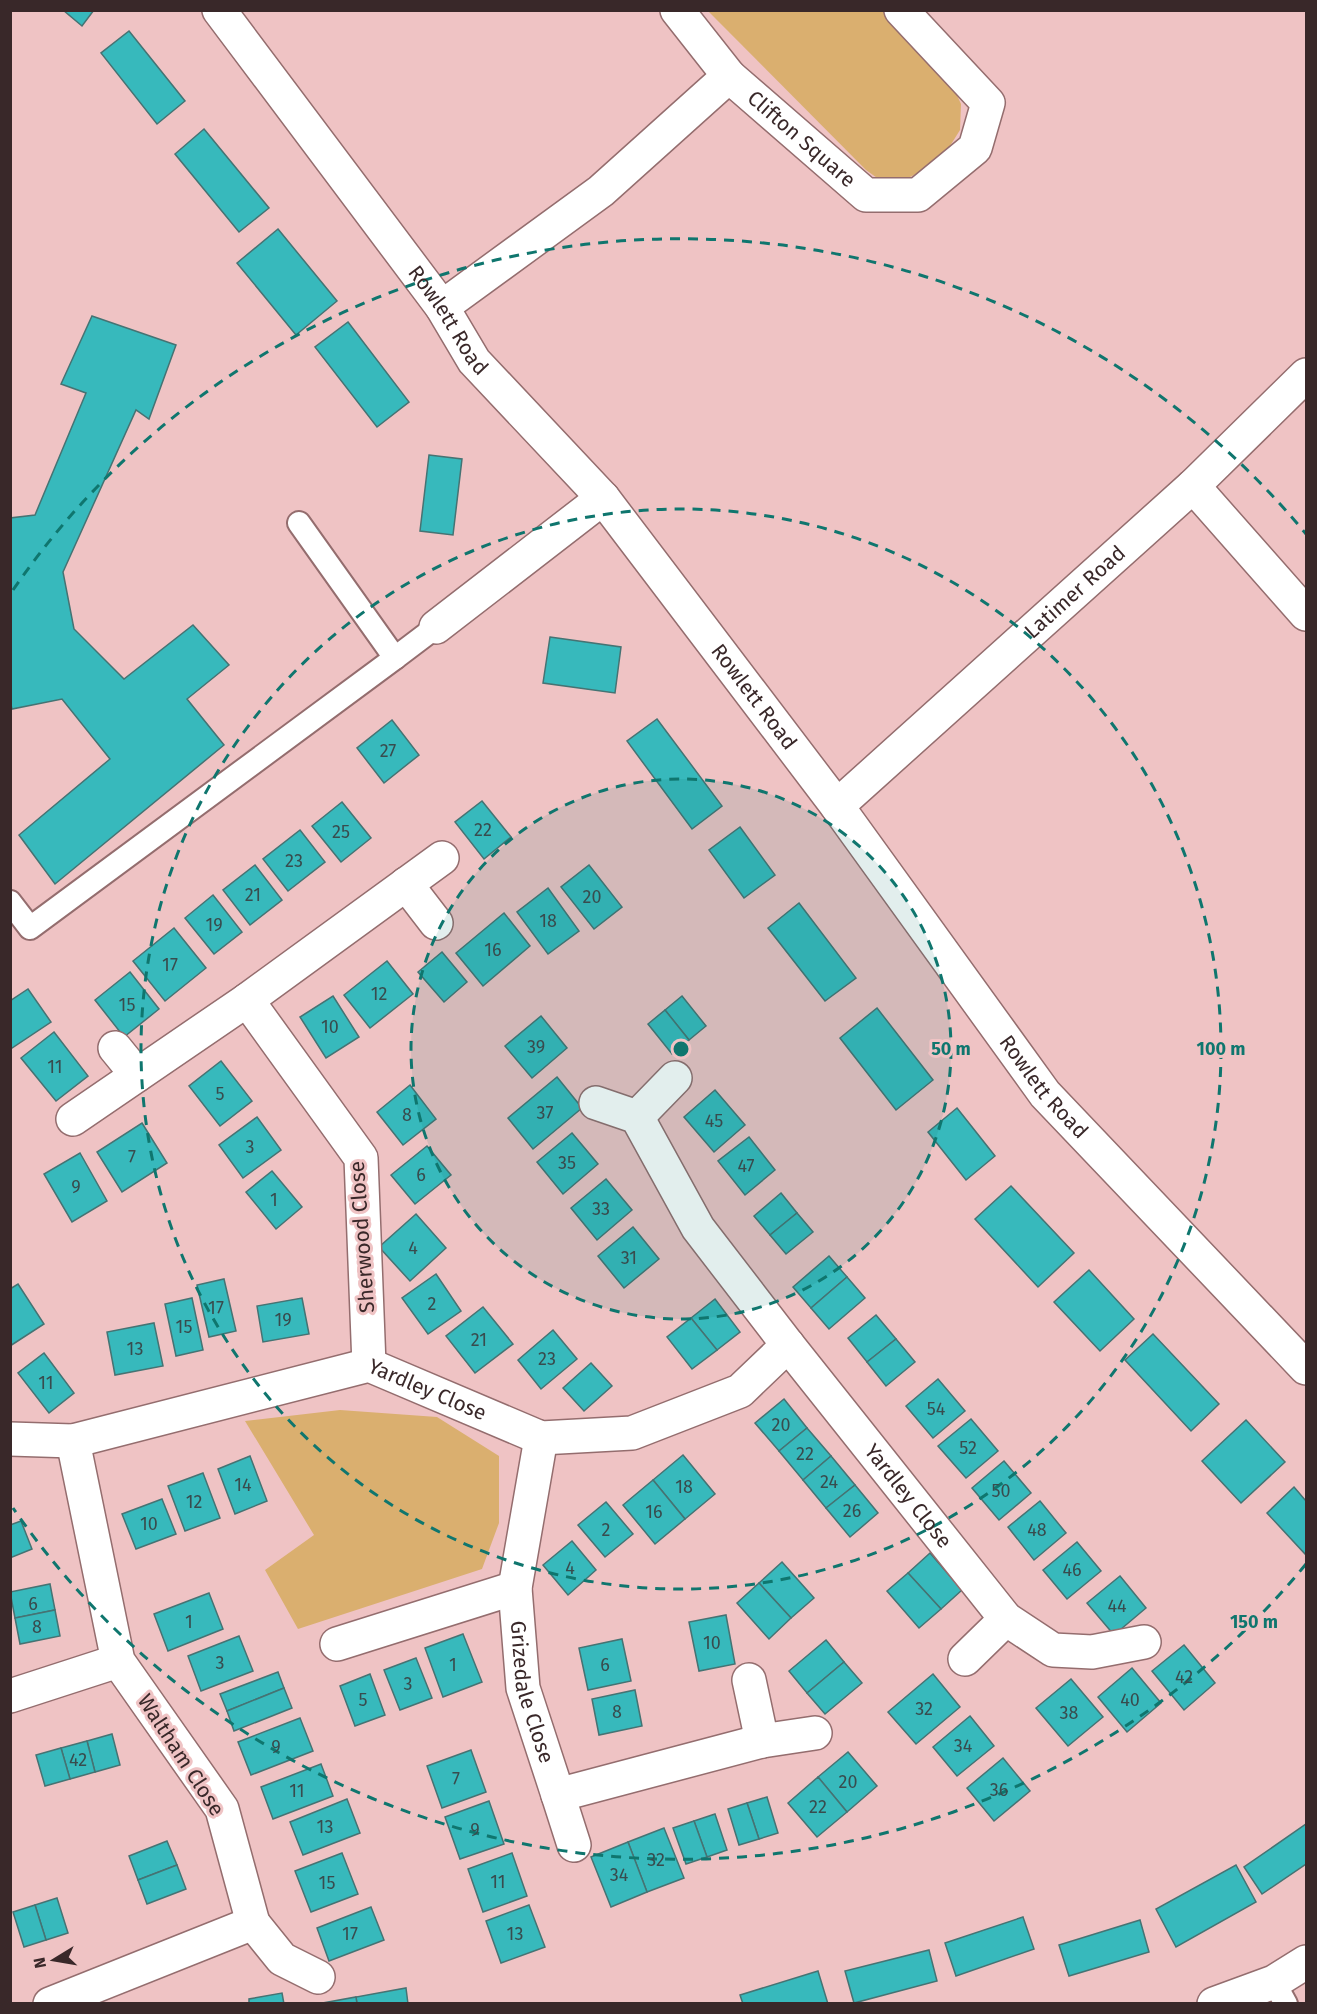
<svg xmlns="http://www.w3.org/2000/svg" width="1317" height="2014" font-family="'Fira Sans',sans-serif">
	<rect width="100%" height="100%" fill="#efc3c4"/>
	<g fill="#daaf6f">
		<polygon points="708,11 885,11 949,78 961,104 960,130 940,162 906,179 880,180 866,170"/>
		<polygon points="340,1410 437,1417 499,1456 499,1523 482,1569 298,1629 265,1570 314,1535 245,1421"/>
	</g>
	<g fill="#37b9bc" stroke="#457373" stroke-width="1.5">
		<polygon points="63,10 94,10 82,26"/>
		<polygon points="129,31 185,101 157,124 101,53"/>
		<polygon points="204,129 269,208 239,232 175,154"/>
		<polygon points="278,229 337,301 296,335 237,263"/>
		<polygon points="92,316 176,345 149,419 136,410 63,572 74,629 124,679 193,625 229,665 187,699 224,745 55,884 19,835 110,759 62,699 12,709 10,701 10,518 35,515 86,393 61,384"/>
		<polygon points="348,322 409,402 377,427 315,347"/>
		<polygon points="429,455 462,459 453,535 420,531"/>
		<polygon points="550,637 621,647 615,693 543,683"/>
		<polygon points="657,719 722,806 692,829 627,741"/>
		<polygon points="392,720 419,755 384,783 357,748"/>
		<polygon points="482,801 511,837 484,859 455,822"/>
		<polygon points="342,802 371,838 341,862 312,826"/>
		<polygon points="740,827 775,875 744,898 709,850"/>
		<polygon points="300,830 325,862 288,891 263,859"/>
		<polygon points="255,865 282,900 250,925 223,890"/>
		<polygon points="589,865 622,907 594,929 561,887"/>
		<polygon points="548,888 579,931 548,954 517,912"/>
		<polygon points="213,895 242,932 214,954 185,918"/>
		<polygon points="799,903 856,978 825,1001 768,928"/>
		<polygon points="504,913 530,946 483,986 456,953"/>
		<polygon points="174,928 206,968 165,1001 133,961"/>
		<polygon points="442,952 467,982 444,1002 418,972"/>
		<polygon points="387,961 413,994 370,1028 344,995"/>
		<polygon points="130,972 159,1009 124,1037 95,1000"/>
		<polygon points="28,989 51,1022 12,1048 10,1046 10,1001"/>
		<polygon points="333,996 359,1037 326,1058 300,1017"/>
		<polygon points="682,996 706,1026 689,1040 665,1010"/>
		<polygon points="877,1008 933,1080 896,1110 840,1038"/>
		<polygon points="665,1010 689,1040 672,1054 648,1024"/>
		<polygon points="541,1016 567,1048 532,1078 505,1046"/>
		<polygon points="54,1032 88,1076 56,1101 21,1058"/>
		<polygon points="221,1061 252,1101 220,1126 189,1086"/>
		<polygon points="557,1077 582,1108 533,1149 508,1118"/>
		<polygon points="410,1085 436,1119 403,1145 377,1112"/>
		<polygon points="715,1090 745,1125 714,1152 684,1117"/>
		<polygon points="957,1108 995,1156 966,1180 928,1132"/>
		<polygon points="257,1117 281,1150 243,1178 219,1145"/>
		<polygon points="142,1123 167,1163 122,1192 97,1152"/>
		<polygon points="572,1133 598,1164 563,1194 537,1162"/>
		<polygon points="749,1137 775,1170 745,1195 718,1161"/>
		<polygon points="427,1146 451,1175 415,1204 391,1175"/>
		<polygon points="80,1153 107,1201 72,1222 44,1174"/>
		<polygon points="272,1171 302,1207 276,1229 246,1192"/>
		<polygon points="606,1179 632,1210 597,1240 571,1208"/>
		<polygon points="1011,1186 1074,1253 1038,1287 975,1219"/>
		<polygon points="781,1193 797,1213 770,1235 754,1216"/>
		<polygon points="797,1213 813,1232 786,1254 770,1235"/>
		<polygon points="416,1214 446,1248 410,1281 379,1247"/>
		<polygon points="633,1227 659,1259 624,1288 598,1256"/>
		<polygon points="829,1256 847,1277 811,1308 793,1287"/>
		<polygon points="1089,1270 1134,1319 1100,1351 1054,1302"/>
		<polygon points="436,1274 461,1311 428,1334 402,1298"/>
		<polygon points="847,1277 865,1298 829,1329 811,1308"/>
		<polygon points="224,1279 236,1331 209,1337 197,1285"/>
		<polygon points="18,1284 44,1324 10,1346 10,1289"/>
		<polygon points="192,1298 203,1350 176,1356 165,1304"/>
		<polygon points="302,1298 309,1334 263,1342 257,1306"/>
		<polygon points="715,1299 740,1332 717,1350 691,1318"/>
		<polygon points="483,1307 513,1344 475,1373 446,1336"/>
		<polygon points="876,1315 896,1339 867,1362 848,1338"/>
		<polygon points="691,1318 717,1350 692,1369 667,1337"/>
		<polygon points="154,1323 163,1366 115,1375 107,1332"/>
		<polygon points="553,1330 577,1359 541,1389 518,1360"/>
		<polygon points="1153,1334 1219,1404 1191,1431 1125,1360"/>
		<polygon points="896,1339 915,1362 886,1386 867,1362"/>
		<polygon points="44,1353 74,1393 49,1413 18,1373"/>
		<polygon points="591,1363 612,1386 584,1411 563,1388"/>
		<polygon points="938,1379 965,1411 933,1438 906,1406"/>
		<polygon points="784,1399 807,1428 779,1451 755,1423"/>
		<polygon points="971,1419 998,1451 966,1478 938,1446"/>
		<polygon points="1246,1420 1285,1462 1241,1503 1202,1461"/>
		<polygon points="807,1428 831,1456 803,1480 779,1451"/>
		<polygon points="683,1455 715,1494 685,1519 653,1480"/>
		<polygon points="250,1456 267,1501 235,1514 218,1469"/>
		<polygon points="831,1456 855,1485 826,1508 803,1480"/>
		<polygon points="1004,1461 1031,1493 999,1520 972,1488"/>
		<polygon points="203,1473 220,1518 185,1531 168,1486"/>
		<polygon points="653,1480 685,1519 655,1544 623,1505"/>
		<polygon points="855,1485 878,1513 850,1537 826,1508"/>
		<polygon points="1294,1487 1306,1501 1306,1555 1267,1513"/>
		<polygon points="162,1499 176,1534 136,1549 122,1514"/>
		<polygon points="1040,1501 1066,1533 1034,1560 1008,1527"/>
		<polygon points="606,1502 633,1534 605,1557 578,1525"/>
		<polygon points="21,1521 32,1549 10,1558 10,1525"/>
		<polygon points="572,1541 596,1570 568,1595 543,1565"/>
		<polygon points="1077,1542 1101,1571 1067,1599 1043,1570"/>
		<polygon points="930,1553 962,1590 941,1609 908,1573"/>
		<polygon points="782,1562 814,1598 791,1618 759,1583"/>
		<polygon points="908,1573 941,1609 919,1628 887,1591"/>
		<polygon points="1120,1576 1146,1608 1114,1635 1087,1603"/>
		<polygon points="759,1583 791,1618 769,1639 737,1603"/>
		<polygon points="50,1584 55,1610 15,1618 10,1592"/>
		<polygon points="209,1593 223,1629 168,1651 154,1614"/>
		<polygon points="55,1610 60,1636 20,1644 15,1618"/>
		<polygon points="726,1615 735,1664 699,1671 689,1622"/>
		<polygon points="463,1634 482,1682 443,1697 425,1648"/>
		<polygon points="239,1636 253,1671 201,1691 188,1656"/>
		<polygon points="622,1639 631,1681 588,1690 579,1648"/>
		<polygon points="826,1640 844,1662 807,1693 789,1671"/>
		<polygon points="1184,1645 1215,1683 1184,1710 1152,1671"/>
		<polygon points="416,1658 432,1698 400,1710 384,1670"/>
		<polygon points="844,1662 862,1683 825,1714 807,1693"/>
		<polygon points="1132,1668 1161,1703 1127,1732 1098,1697"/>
		<polygon points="278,1672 284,1688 227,1711 220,1694"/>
		<polygon points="370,1674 385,1715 355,1726 340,1686"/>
		<polygon points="933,1674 960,1707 916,1744 888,1712"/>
		<polygon points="1071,1679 1103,1717 1068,1746 1036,1708"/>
		<polygon points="284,1688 292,1708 234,1731 227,1711"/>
		<polygon points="635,1690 642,1726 599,1735 592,1699"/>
		<polygon points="970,1716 994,1746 957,1776 933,1747"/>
		<polygon points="300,1718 313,1751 251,1775 238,1742"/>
		<polygon points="112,1734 120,1765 95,1772 87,1741"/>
		<polygon points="87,1741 95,1772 70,1779 61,1748"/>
		<polygon points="61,1748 70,1779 45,1786 36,1755"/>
		<polygon points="471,1750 486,1792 442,1808 427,1766"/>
		<polygon points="848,1752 877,1786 847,1812 818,1777"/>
		<polygon points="1003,1758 1030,1791 994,1821 967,1788"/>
		<polygon points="321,1764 333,1796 273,1819 261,1787"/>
		<polygon points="818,1777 847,1812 817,1837 788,1803"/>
		<polygon points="767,1797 778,1833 759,1839 747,1803"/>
		<polygon points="347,1799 360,1833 303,1855 290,1822"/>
		<polygon points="489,1801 504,1844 460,1859 445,1817"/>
		<polygon points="747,1803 759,1839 739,1845 728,1809"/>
		<polygon points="715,1814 727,1850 707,1857 694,1821"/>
		<polygon points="694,1821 707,1857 686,1864 673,1828"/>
		<polygon points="1306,1824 1306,1864 1262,1894 1244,1867"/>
		<polygon points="664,1828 684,1878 647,1892 628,1842"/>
		<polygon points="167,1841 177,1865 138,1880 129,1856"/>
		<polygon points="628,1842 647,1892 611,1907 591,1857"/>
		<polygon points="342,1853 358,1894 311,1912 295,1871"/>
		<polygon points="512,1853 527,1896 483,1912 468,1869"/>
		<polygon points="177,1865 186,1889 147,1904 138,1880"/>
		<polygon points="1236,1865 1256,1902 1176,1947 1156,1909"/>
		<polygon points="57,1898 68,1933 46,1940 35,1905"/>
		<polygon points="35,1905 46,1940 24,1947 13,1912"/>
		<polygon points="529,1905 545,1947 501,1963 486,1921"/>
		<polygon points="371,1907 384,1940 329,1961 317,1928"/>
		<polygon points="1023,1917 1034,1949 956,1976 945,1943"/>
		<polygon points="1140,1920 1149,1952 1069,1976 1059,1945"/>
		<polygon points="929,1950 937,1981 854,2003 845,1971"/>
		<polygon points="818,1971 828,2004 743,2004 740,1995"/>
		<polygon points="406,1988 408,2004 357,2004 356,1997"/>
		<polygon points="282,1993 284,2004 249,2004 249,1999"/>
		<polygon points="356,1997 357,2004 317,2004"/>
	</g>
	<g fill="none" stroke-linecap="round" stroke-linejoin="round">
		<defs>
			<g id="service">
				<polyline points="299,523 395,658 436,627"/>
				<polyline points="10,902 30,928 395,658"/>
				<polyline points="1274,1982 1286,2004"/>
			</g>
			<g id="minor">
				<path id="s1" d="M219,10L442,307L474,361L603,498L837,806L1045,1094L1306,1368"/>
				<polyline points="677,10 729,76"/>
				<path id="s2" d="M442,307L601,191L729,76L866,195H918L975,148L988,103L901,10"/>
				<polyline points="1193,486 1306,614"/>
				<polyline points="436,627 603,498"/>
				<path id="s3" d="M837,806L1193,486L1306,375"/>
				<polyline points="406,884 436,923"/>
				<polyline points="115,1048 137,1075"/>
				<polyline points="596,1103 637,1117 698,1228 788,1345"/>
				<polyline points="637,1117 675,1078"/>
				<polyline points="73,1119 247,1000"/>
				<polyline points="369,1365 361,1158 247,1000 442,858"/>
				<path id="s4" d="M541,1438L515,1588L523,1688L558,1795L762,1741L815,1733"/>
				<path id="s5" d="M10,1439L73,1441L369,1365L541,1438L632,1433L740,1391L788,1345L1006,1619L1053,1650L1092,1652L1144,1642"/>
				<polyline points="337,1644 515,1588"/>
				<polyline points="965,1659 1006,1619"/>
				<polyline points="749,1680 762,1741"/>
				<polyline points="10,1696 118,1661"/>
				<polyline points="558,1795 574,1845"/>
				<polyline points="253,1923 282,1959 318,1977"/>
				<polyline points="50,2004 253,1923 222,1809 118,1661 73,1441"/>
				<polyline points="1214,2004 1274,1982 1306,1962"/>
			</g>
		</defs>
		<use href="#service" stroke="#946d6e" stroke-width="26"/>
		<use href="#minor" stroke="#946d6e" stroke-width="36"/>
		<use href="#service" stroke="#fff" stroke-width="22"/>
		<use href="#minor" stroke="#fff" stroke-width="33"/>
	</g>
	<circle cx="681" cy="1049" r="270" fill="#0f766e" fill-opacity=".12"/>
	<g fill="none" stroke="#0f766e" stroke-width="3" stroke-dasharray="10 8">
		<circle cx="681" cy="1049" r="270"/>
		<circle cx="681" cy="1049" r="540"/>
		<path d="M1306 1564A810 810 0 0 1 13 1508M13 590A810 810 0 0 1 1306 534"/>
	</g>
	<g text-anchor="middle" stroke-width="6" stroke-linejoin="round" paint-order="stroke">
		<g font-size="18" fill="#384c4e">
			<text x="388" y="757">27</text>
			<text x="483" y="836">22</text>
			<text x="341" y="838">25</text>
			<text x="294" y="867">23</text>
			<text x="253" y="901">21</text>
			<text x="592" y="903">20</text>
			<text x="548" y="927">18</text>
			<text x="214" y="931">19</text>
			<text x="493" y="956">16</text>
			<text x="170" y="971">17</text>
			<text x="379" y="1000">12</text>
			<text x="127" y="1011">15</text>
			<text x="330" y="1033">10</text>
			<text x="536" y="1053">39</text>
			<text x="55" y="1073">11</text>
			<text x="220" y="1100">5</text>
			<text x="545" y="1119">37</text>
			<text x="407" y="1121">8</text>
			<text x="714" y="1127">45</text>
			<text x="250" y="1153">3</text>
			<text x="132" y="1163">7</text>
			<text x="567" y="1169">35</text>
			<text x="746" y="1172">47</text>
			<text x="421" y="1181">6</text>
			<text x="76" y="1193">9</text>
			<text x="274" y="1206">1</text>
			<text x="601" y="1215">33</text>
			<text x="413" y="1254">4</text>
			<text x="629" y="1264">31</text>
			<text x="432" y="1310">2</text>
			<text x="216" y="1314">17</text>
			<text x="283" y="1326">19</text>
			<text x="184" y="1333">15</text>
			<text x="479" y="1346">21</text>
			<text x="135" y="1355">13</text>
			<text x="547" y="1365">23</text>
			<text x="46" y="1389">11</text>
			<text x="936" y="1415">54</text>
			<text x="781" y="1431">20</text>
			<text x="968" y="1454">52</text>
			<text x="805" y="1460">22</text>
			<text x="829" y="1488">24</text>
			<text x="243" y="1491">14</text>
			<text x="684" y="1493">18</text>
			<text x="1001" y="1497">50</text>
			<text x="194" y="1508">12</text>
			<text x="852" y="1517">26</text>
			<text x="654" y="1518">16</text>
			<text x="149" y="1530">10</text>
			<text x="606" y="1536">2</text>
			<text x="1037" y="1536">48</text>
			<text x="570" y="1574">4</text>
			<text x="1072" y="1576">46</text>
			<text x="33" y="1610">6</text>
			<text x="1117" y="1612">44</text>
			<text x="189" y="1628">1</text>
			<text x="37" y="1633">8</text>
			<text x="712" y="1649">10</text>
			<text x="220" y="1669">3</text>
			<text x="453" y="1671">1</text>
			<text x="605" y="1671">6</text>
			<text x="1184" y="1683">42</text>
			<text x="408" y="1690">3</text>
			<text x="363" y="1706">5</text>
			<text x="1130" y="1706">40</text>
			<text x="924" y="1715">32</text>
			<text x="617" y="1718">8</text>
			<text x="1069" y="1719">38</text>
			<text x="963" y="1752">34</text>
			<text x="276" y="1753">9</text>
			<text x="78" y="1766">42</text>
			<text x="456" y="1785">7</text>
			<text x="848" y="1788">20</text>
			<text x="999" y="1796">36</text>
			<text x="297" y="1797">11</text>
			<text x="818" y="1813">22</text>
			<text x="325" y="1833">13</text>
			<text x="475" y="1836">9</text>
			<text x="656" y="1866">32</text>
			<text x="619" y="1881">34</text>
			<text x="498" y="1888">11</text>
			<text x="327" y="1889">15</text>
			<text x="350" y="1940">17</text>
			<text x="515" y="1940">13</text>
		</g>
		<g font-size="21" fill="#392829" stroke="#efc3c4">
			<text dy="7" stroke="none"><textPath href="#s2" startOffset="465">Clifton Square</textPath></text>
			<text dy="7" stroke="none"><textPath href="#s1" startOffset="386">Rowlett Road</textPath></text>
			<text dy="7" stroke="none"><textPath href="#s3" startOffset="320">Latimer Road</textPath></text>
			<text dy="7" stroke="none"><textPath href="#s1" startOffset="872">Rowlett Road</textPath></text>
			<text dy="7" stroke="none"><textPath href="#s1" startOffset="1358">Rowlett Road</textPath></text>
			<text transform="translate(362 1237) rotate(-94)" y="7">Sherwood Close</text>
			<text dy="7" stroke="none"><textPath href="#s5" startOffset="432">Yardley Close</textPath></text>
			<text dy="7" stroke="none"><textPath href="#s5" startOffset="1022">Yardley Close</textPath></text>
			<text dy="7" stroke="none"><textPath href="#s4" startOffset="258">Grizedale Close</textPath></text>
			<text transform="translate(181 1755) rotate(57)" y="7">Waltham Close</text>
		</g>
	</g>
	<circle cx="681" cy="1049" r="9" fill="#0f766e" stroke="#efc3c4" stroke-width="3"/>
	<g font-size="18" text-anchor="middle" font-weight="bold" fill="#0f766e" stroke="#efc3c4" stroke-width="6" stroke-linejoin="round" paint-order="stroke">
		<text x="951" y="1055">50 m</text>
		<text x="1221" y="1055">100 m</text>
		<text x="1254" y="1628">150 m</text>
	</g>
	<rect width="1317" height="2014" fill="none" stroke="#392829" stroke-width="24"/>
	<g transform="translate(54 1960) rotate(259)" stroke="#efc3c4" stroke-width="4.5" paint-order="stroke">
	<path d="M0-4.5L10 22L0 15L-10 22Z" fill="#392829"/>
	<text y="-9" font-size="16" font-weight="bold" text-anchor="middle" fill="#392829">N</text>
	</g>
</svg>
